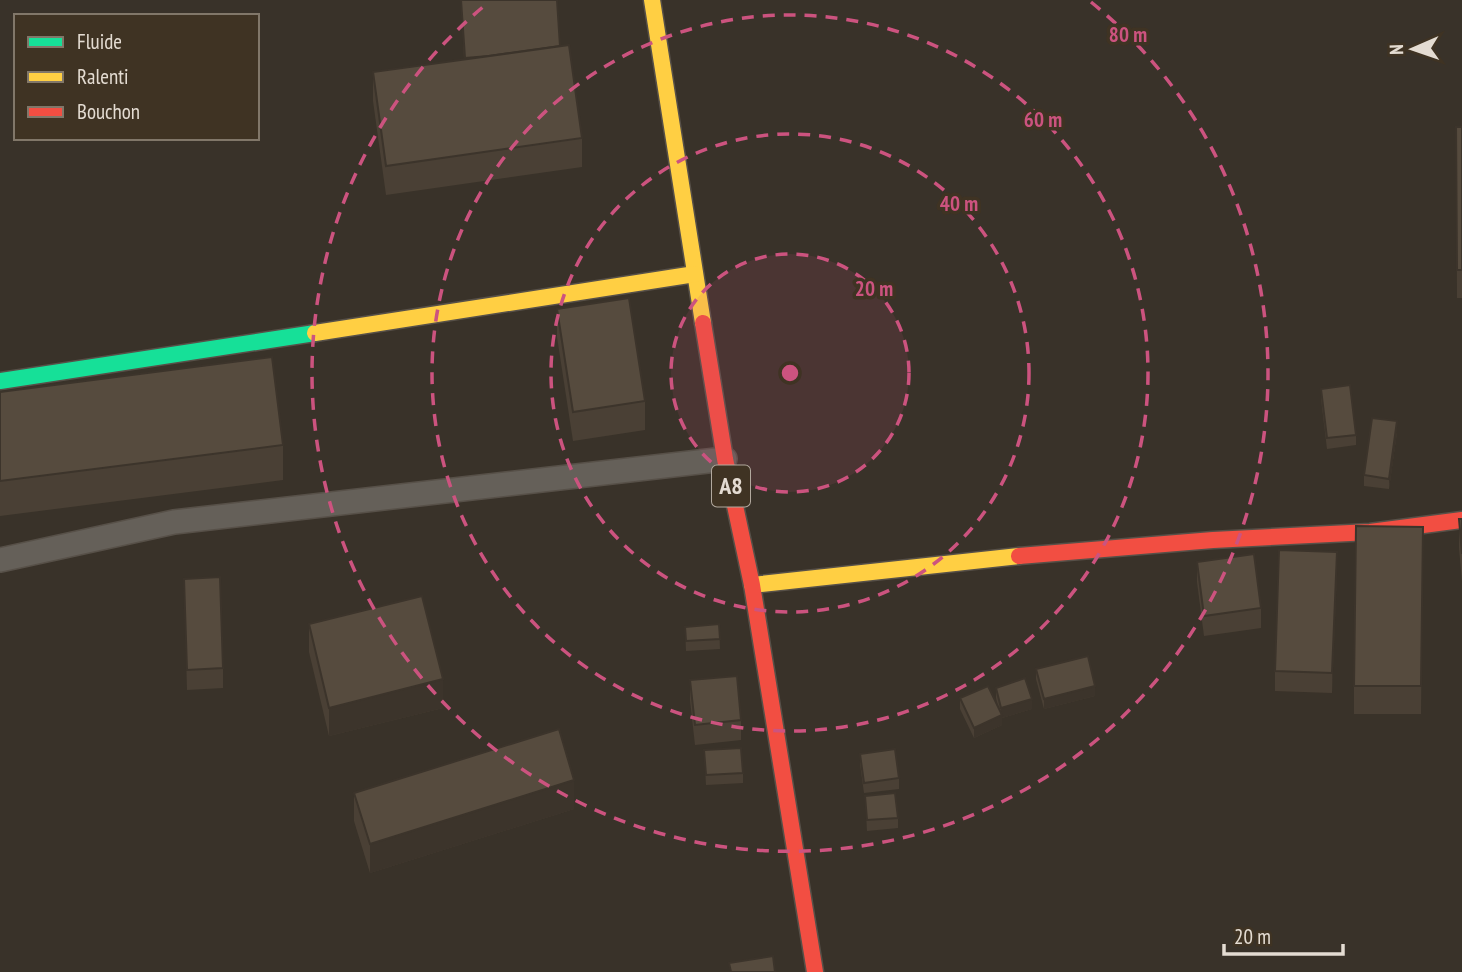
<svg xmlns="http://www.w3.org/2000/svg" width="1462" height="972" font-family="'PT Sans Narrow',sans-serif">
	<rect width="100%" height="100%" fill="#393229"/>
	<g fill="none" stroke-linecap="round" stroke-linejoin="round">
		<defs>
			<polyline id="lane" points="0,560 174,522 725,459"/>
			<polyline id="fast" points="0,381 315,333"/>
			<g id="slow">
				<polyline points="652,0 703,323"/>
				<polyline points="315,333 695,274"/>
				<polyline points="752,585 1019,556"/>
			</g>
			<g id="jam">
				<polyline points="703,323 725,459 752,585 815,972"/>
				<polyline points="1019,556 1213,540 1370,532 1462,520"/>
			</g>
		</defs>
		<use href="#lane" stroke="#575048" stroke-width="26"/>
		<use href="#fast" stroke="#575048" stroke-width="19"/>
		<use href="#slow" stroke="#575048" stroke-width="19"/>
		<use href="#jam" stroke="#575048" stroke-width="19"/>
		<use href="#lane" stroke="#656059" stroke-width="23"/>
		<use href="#fast" stroke="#16e098" stroke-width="16"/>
		<use href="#slow" stroke="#ffcf43" stroke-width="16"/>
		<use href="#jam" stroke="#f24e42" stroke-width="16"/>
	</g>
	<g fill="#4a4035">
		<polygon points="461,0 557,0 560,46 582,138 582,167 386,195 373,101 373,72 464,60"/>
		<polygon points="1456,127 1462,127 1462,298 1457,298"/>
		<polygon points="557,309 645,401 645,430 573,441 557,337"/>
		<polygon points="1321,389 1356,435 1356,445 1327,449 1321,399"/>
		<polygon points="0,392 283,445 283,480 0,516"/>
		<polygon points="1397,432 1389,489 1364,486 1364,475"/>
		<polygon points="1459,519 1462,519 1462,582 1459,548"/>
		<polygon points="1423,527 1421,714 1354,714 1354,686"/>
		<polygon points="1197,562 1261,608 1261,628 1204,636 1197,582"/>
		<polygon points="1337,572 1332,693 1275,691 1275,671"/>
		<polygon points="184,579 223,668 223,688 187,690"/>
		<polygon points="309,624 443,708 329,736 309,652"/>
		<polygon points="719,624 720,649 686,651 685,627"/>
		<polygon points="1036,669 1095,696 1044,709 1036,679"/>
		<polygon points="690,680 741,720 741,740 695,745 690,700"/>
		<polygon points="996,688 1032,709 1002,718 1002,725 974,738 960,709 960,698 998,707 996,698"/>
		<polygon points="704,750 743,773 743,783 706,785"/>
		<polygon points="860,754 899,778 899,789 864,793 860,764"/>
		<polygon points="354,793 574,809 370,873 354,821"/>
		<polygon points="865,796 898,818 898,828 867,831"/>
	</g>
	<g fill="#3c342b">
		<polygon points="1397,421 1397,432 1389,489 1389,479"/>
		<polygon points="1337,552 1337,572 1332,693 1332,673"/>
		<polygon points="443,679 443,708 329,736 329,708"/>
		<polygon points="1095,686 1095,696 1044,709 1044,699"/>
		<polygon points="1032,699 1032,709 1002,718 1002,725 974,738 974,728 1001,715 1001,708"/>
		<polygon points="574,780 574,809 370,873 370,844"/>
	</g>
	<g fill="#564b3e" stroke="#3c342b" stroke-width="2">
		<polygon points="461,0 557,0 560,46 489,56 465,58"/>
		<polygon points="569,45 582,138 386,166 373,72"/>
		<polygon points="1456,127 1462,127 1462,270 1457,270"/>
		<polygon points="629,298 645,401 573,412 557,309"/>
		<polygon points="272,357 283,445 0,481 0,392"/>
		<polygon points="1350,385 1356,435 1327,438 1321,389"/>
		<polygon points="1372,418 1397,421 1389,479 1364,475"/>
		<polygon points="1459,519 1462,519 1462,554"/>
		<polygon points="1356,526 1423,527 1421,686 1354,686"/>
		<polygon points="1279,550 1337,552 1332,673 1275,671"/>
		<polygon points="1254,554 1261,608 1204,616 1197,562"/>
		<polygon points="220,577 223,668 187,670 184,579"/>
		<polygon points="422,596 443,679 329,708 309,624"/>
		<polygon points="719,624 720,639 686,641 685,627"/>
		<polygon points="1088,656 1095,686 1044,699 1036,669"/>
		<polygon points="737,676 741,720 695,725 690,680"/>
		<polygon points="1025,678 1032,699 1001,708 996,688"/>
		<polygon points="988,686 1002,715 974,728 960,698"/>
		<polygon points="559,729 574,780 370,844 354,793"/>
		<polygon points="741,748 743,773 706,775 704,750"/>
		<polygon points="895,749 899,778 864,783 860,754"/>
		<polygon points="895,793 898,818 867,820 865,796"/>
		<polygon points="773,956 775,972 731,972 729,963"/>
	</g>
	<circle cx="790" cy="373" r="119" fill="#cc537f" fill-opacity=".12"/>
	<g fill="none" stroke="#cc537f" stroke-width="3.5" stroke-dasharray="12 9">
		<circle cx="790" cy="373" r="119"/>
		<circle cx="790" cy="373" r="239"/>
		<circle cx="790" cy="373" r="358"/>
		<path d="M1091 2A478 478 0 1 1 489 2"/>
	</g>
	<g text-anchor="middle" stroke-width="7" stroke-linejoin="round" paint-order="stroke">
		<rect fill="#3f3323" stroke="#b2a99e" stroke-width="2" x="712" y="465.5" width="38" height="41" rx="5"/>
		<g font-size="24" font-weight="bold" fill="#e4dcd2">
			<text x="731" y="494">A8</text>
		</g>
	</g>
	<circle cx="790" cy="373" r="10" fill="#cc537f" stroke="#3f3323" stroke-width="3.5"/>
	<g font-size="21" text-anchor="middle" font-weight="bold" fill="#cc537f" stroke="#3f3323" stroke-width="7" stroke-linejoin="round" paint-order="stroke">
		<text x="1128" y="42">80 m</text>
		<text x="1043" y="127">60 m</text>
		<text x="959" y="211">40 m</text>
		<text x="874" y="296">20 m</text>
	</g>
	<rect x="14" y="14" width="245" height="126" fill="#3f3323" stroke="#817769" stroke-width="2"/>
	<rect x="28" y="37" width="35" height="10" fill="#16e098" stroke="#817769" stroke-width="2"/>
	<text x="77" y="49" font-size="21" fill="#e4dcd2">Fluide</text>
	<rect x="28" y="72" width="35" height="10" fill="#ffcf43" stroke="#817769" stroke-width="2"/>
	<text x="77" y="84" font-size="21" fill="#e4dcd2">Ralenti</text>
	<rect x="28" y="107" width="35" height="10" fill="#f24e42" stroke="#817769" stroke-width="2"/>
	<text x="77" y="119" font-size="21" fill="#e4dcd2">Bouchon</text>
	<g transform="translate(1413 49) rotate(268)" stroke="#3f3323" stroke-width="5" paint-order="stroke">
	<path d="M0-5L12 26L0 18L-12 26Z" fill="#e4dcd2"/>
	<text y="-10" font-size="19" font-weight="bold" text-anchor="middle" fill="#e4dcd2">N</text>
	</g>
	<path d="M1224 944v10h119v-10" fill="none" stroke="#e4dcd2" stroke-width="3.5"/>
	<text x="1234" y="944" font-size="21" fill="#e4dcd2" stroke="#3f3323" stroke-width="5" paint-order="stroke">20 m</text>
</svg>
